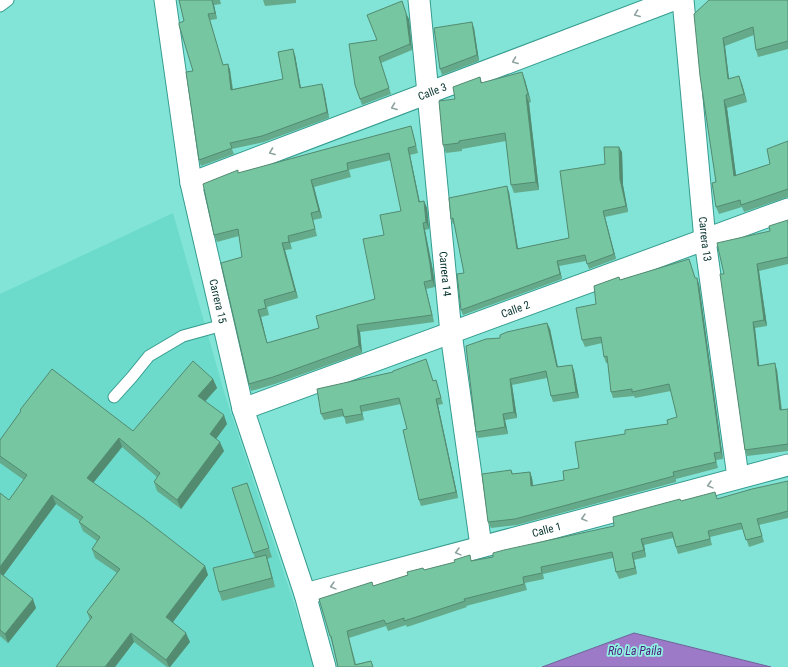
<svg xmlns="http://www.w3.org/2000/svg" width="788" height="667" font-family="'Roboto Condensed',sans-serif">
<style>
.built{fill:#6cdbcb}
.water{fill:#9c7ac7;stroke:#6e6499}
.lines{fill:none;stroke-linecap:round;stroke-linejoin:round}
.lane-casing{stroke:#349c8f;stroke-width:13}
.street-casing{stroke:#349c8f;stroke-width:23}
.lane{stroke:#fff;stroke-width:11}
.street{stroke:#fff;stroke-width:21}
.wall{fill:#65aa8b;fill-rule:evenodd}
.shaded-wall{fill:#538b71}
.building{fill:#76c6a2;stroke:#538b71;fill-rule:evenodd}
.oneway{stroke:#8ea3a0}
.labels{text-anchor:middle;stroke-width:3.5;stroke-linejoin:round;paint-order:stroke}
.street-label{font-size:11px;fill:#04322d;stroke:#90f2e3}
.water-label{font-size:12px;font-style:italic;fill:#4f1f7b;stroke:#90f2e3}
</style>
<rect width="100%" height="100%" fill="#82e4d6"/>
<polygon class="built" points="173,213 225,395 315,667 0,667 0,294"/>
<polygon class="water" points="634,633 771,667 542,667"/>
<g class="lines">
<defs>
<g id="lane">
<polyline points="0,6 8,0"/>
<polyline points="114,397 132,377 149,356 183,336 223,325"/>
</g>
<g id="street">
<path id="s1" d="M165 0 191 183 243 409 305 594 325 667"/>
<path id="s2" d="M419 0 451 333 481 546"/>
<path id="s3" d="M683 0 705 240 738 477"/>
<path id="s4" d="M191 183 673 0"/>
<path id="s5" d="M243 409 788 209"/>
<path id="s6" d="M305 594 788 465"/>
</g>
</defs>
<use href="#lane" class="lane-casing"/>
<use href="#street" class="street-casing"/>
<use href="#lane" class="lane"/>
<use href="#street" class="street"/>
</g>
<g class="wall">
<polygon points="179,0 220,0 221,4 214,5 217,19 210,20 223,65 228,64 230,70 233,89 283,79 295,55 301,88 324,90 329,118 264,142 232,149 234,154 201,166 199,160 193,71 184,21"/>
<polygon points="263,0 296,0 296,3 265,6"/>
<polygon points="788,0 788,49 758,57 756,50 754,35 725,46 729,79 742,84 747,102 727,108 736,175 770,164 788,141 788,197 744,212 742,207 719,214 716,207 716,182 694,14"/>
<polygon points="409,19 412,50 381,63 391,94 362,105 355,85"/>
<polygon points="474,28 479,61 442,75 440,69"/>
<polygon points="480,77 482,83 525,80 531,102 529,103 539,190 514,193 511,185 506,141 462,149 462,151 446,153 443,145 455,99"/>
<path d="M411 126 413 133 418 153 410 155 420 202 424 201 427 208 429 229 425 230 433 271 435 287 426 289 434 322 360 332 362 353 275 384 251 391 249 384 242 257 239 236 217 242 214 235 239 173ZM391 160 401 211 384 235 375 299 319 328 267 343 261 317 269 315 267 307 298 298 285 250 292 249 290 243 317 236 313 220 322 218 314 187 351 177 349 170Z"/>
<polygon points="622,152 623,185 628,212 605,217 616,259 589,269 586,261 559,266 562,279 463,315 461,310 464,273 454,224 453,224 451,219 509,192 518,249 569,238 605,164"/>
<polygon points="788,220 788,264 759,271 767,326 755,328 759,365 777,370 782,410 788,409 788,451 747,456 745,450 724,274 770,231"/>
<polygon points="689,259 695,278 699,284 723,459 716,460 718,468 676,479 676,482 517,525 491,528 488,522 511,470 513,474 530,472 532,478 533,486 564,480 579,468 625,434 668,424 677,417 671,391 635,398 634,396 613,398 611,392 608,363 606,363 604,357 602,343 585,347 582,340 596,304 620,280"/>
<polygon points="547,323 550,329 558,367 572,365 574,371 579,398 553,402 551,396 547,378 512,385 517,418 505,420 508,434 478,438 476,432 500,338"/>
<polygon points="213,379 217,388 205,401 227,424 216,439 224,451 181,509 157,491 154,482 157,477 122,447 93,483 205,566 208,575 173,622 190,642 170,667 167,667 134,642 115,667 56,667 90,620 87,612 117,573 95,558 92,549 97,541 83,531 79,522 80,521 56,504 3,576 36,608 8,643 0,636 0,493 9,500 24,480 0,463 0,440 21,411 20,410 133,431"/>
<polygon points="436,380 443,404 438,405 458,498 421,506 419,500 407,429 401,404 362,412 364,420 346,424 344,416 324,420 321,414"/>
<polygon points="788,481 788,518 759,525 764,542 749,547 743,529 710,537 712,545 678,554 673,538 644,545 646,557 634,560 637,574 619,579 616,572 613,558 543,574 544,579 525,583 527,590 466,606 467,607 407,627 406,625 388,631 386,626 349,638 356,664 371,661 373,667 338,667 332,643 330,636 373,586 424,570 493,557 614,526 681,501 718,499"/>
<polygon points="232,488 250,492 272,557 267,559 275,587 222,601 219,592 255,558"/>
</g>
<g class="shaded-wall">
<polygon points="212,0 214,5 217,19 215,13"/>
<polygon points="406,13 409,19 412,50 410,44"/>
<polygon points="472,22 474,28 479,61 477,55"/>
<polygon points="723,38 725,46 730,87 728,79"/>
<polygon points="293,49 295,55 302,94 300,88"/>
<polygon points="228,64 230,70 233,96 231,90"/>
<polygon points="522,72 525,80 531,102 528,94"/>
<polygon points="739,76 742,84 747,102 744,94"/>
<polygon points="322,84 324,90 329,118 327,112"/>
<polygon points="526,95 529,103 539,190 536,182"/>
<polygon points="724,100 727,108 737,183 734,176"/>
<polygon points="619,147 622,152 623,185 628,212 626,206 620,179"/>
<polygon points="408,148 410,155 421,209 419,202"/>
<polygon points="311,180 314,187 322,218 319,211"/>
<polygon points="507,186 509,192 519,255 517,249"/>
<polygon points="424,201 427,208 429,229 426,222"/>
<polygon points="603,211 605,217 616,259 614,254"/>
<polygon points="423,223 425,230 433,271 435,287 432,280"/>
<polygon points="288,236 290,243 292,249 289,242"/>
<polygon points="282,243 285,250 298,298 295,291"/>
<polygon points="557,261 559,266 562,279 560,274"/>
<polygon points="757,264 759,271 767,326 764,320"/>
<polygon points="697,278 699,284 723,459 721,452"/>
<polygon points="424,282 426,289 434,322 432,315"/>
<polygon points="258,310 261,317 269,350 267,343"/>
<polygon points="753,322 755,328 760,372 758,366"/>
<polygon points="547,323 550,329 559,373 557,367"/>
<polygon points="357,325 360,332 362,353 359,346"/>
<polygon points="775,363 777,370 782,417 780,410"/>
<polygon points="572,365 574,371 579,398 576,392"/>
<polygon points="213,379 217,388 202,405 198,396"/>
<polygon points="510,379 512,385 517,418 514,412"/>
<polygon points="436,399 438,405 458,498 456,492"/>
<polygon points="360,406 362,412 364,420 362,414"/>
<polygon points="503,414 505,420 508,434 505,427"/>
<polygon points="224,415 227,424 213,443 210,434"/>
<polygon points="119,438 122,447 90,487 87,478"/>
<polygon points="220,442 224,451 181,509 177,500"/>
<polygon points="530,472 532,478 534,492 531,486"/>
<polygon points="52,495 56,504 0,580 0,567"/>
<polygon points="641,539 644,545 646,557 644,550"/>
<polygon points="632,553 634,560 637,574 635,568"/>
<polygon points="266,555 269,564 275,587 272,578"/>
<polygon points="205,566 208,575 170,626 166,617"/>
<polygon points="33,599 36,608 8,643 5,634"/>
<polygon points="131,633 134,642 115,667 105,667"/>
<polygon points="186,633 190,642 170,667 169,667 166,660"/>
</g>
<g class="building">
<polygon points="179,0 212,0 215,13 208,14 223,65 228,64 231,90 283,79 278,52 293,49 300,88 322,84 327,112 262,136 230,143 232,148 199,160 186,72 193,71 179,25 179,23 184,21"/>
<polygon points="709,0 788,0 788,41 756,50 753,27 723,38 728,79 739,76 744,94 724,100 734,176 770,164 767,149 788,141 788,189 741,205 740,200 716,207 712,183 716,182 700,76 694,14"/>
<polygon points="402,1 406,13 410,44 379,57 389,88 360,99 355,85 349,44 377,40 367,15"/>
<polygon points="472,22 477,55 440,69 434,28"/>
<polygon points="522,72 528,94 526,95 536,182 511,185 505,133 459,141 459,143 443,145 439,101 455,99 453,87 480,77 481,83"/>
<path d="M411 126 416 146 408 148 419 202 424 201 426 222 423 223 430 264 432 280 424 282 432 315 357 325 359 346 273 377 249 384 221 263 242 257 238 229 214 235 203 184 238 170V173ZM389 153 401 211 380 215 384 235 363 239 375 299 316 316 319 328 267 343 258 310 266 308 264 300 295 291 282 243 289 242 288 236 315 229 311 213 319 211 311 180 348 170 347 163Z"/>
<polygon points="604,147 619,147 620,179 626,206 603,211 614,254 587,264 585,255 557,261 560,274 461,310 457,274 464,273 453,218 451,219 449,198 507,186 517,249 569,238 560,171 605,164"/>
<polygon points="788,220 788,257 757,264 764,320 753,322 758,366 775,363 780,410 788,409 788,444 745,450 720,274 724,274 717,243 770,231 769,226"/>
<polygon points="689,259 695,278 697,278 721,452 714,453 716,462 673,472 674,476 515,519 488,522 482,474 511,470 512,474 530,472 531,486 564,480 563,471 579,468 575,442 625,434 625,430 668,424 667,420 677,417 669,384 632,392 632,389 611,392 607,356 604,357 601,337 582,340 576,308 596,304 594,286 619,277 620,280"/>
<polygon points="547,323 557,367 572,365 576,392 551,396 546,371 510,379 514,412 503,414 505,427 476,432 466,346 486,339 500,338 500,335 507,332"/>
<polygon points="426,359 433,381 436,380 441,398 436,399 456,492 419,500 403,430 407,429 399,398 360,406 362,414 344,417 342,409 321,414 317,389 393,372 393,371"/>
<polygon points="193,361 213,379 198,396 224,415 210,434 220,442 177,500 154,482 160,473 119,438 87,478 143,518 205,566 166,617 186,633 166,660 131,633 105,667 56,667 92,617 87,612 120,569 92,549 100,537 79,522 83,517 52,495 0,567 0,493 9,500 27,475 0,456 0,440 21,411 20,410 52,369 133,431"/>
<polygon points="788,481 788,511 757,519 762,536 746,540 741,523 708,531 710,539 676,547 672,532 641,539 644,550 632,553 635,568 616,572 612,552 541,567 542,573 523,577 524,584 464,599 465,601 404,621 404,618 386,624 384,620 347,631 355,665 371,661 373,667 338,667 331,636 330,636 319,599 372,582 373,586 392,580 408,575 407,572 423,568 424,570 455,562 454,560 470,555 471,561 493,557 493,553 504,550 614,526 613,517 680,499 681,501 715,492 717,499 752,489"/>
<polygon points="247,483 269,548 253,553 232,488"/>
<polygon points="266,555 272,578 219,592 213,568"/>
<polygon points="0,573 33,599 5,634 0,630"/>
</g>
<defs><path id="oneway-chevron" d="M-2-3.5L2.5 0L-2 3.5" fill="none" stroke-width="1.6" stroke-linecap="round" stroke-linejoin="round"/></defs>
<g class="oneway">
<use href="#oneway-chevron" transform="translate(637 14) rotate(159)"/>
<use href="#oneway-chevron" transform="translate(515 61) rotate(159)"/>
<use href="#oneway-chevron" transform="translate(394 107) rotate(159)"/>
<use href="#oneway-chevron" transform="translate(272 152) rotate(159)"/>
<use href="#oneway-chevron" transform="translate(710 485) rotate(165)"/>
<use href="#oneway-chevron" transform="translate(584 518) rotate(165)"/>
<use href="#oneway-chevron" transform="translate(458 552) rotate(165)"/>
<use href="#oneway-chevron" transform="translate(333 586) rotate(165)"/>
</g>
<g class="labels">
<g class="street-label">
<text dy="4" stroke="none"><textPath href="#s4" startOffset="258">Calle 3</textPath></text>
<text dy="4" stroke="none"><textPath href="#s3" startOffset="240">Carrera 13</textPath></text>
<text dy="4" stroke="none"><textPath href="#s2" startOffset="275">Carrera 14</textPath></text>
<text dy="4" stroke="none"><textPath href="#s1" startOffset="306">Carrera 15</textPath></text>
<text dy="4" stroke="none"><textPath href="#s5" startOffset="290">Calle 2</textPath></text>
<text dy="4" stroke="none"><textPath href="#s6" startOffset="250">Calle 1</textPath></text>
</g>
<g class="water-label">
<text x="635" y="655">Río La Paila</text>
</g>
</g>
</svg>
